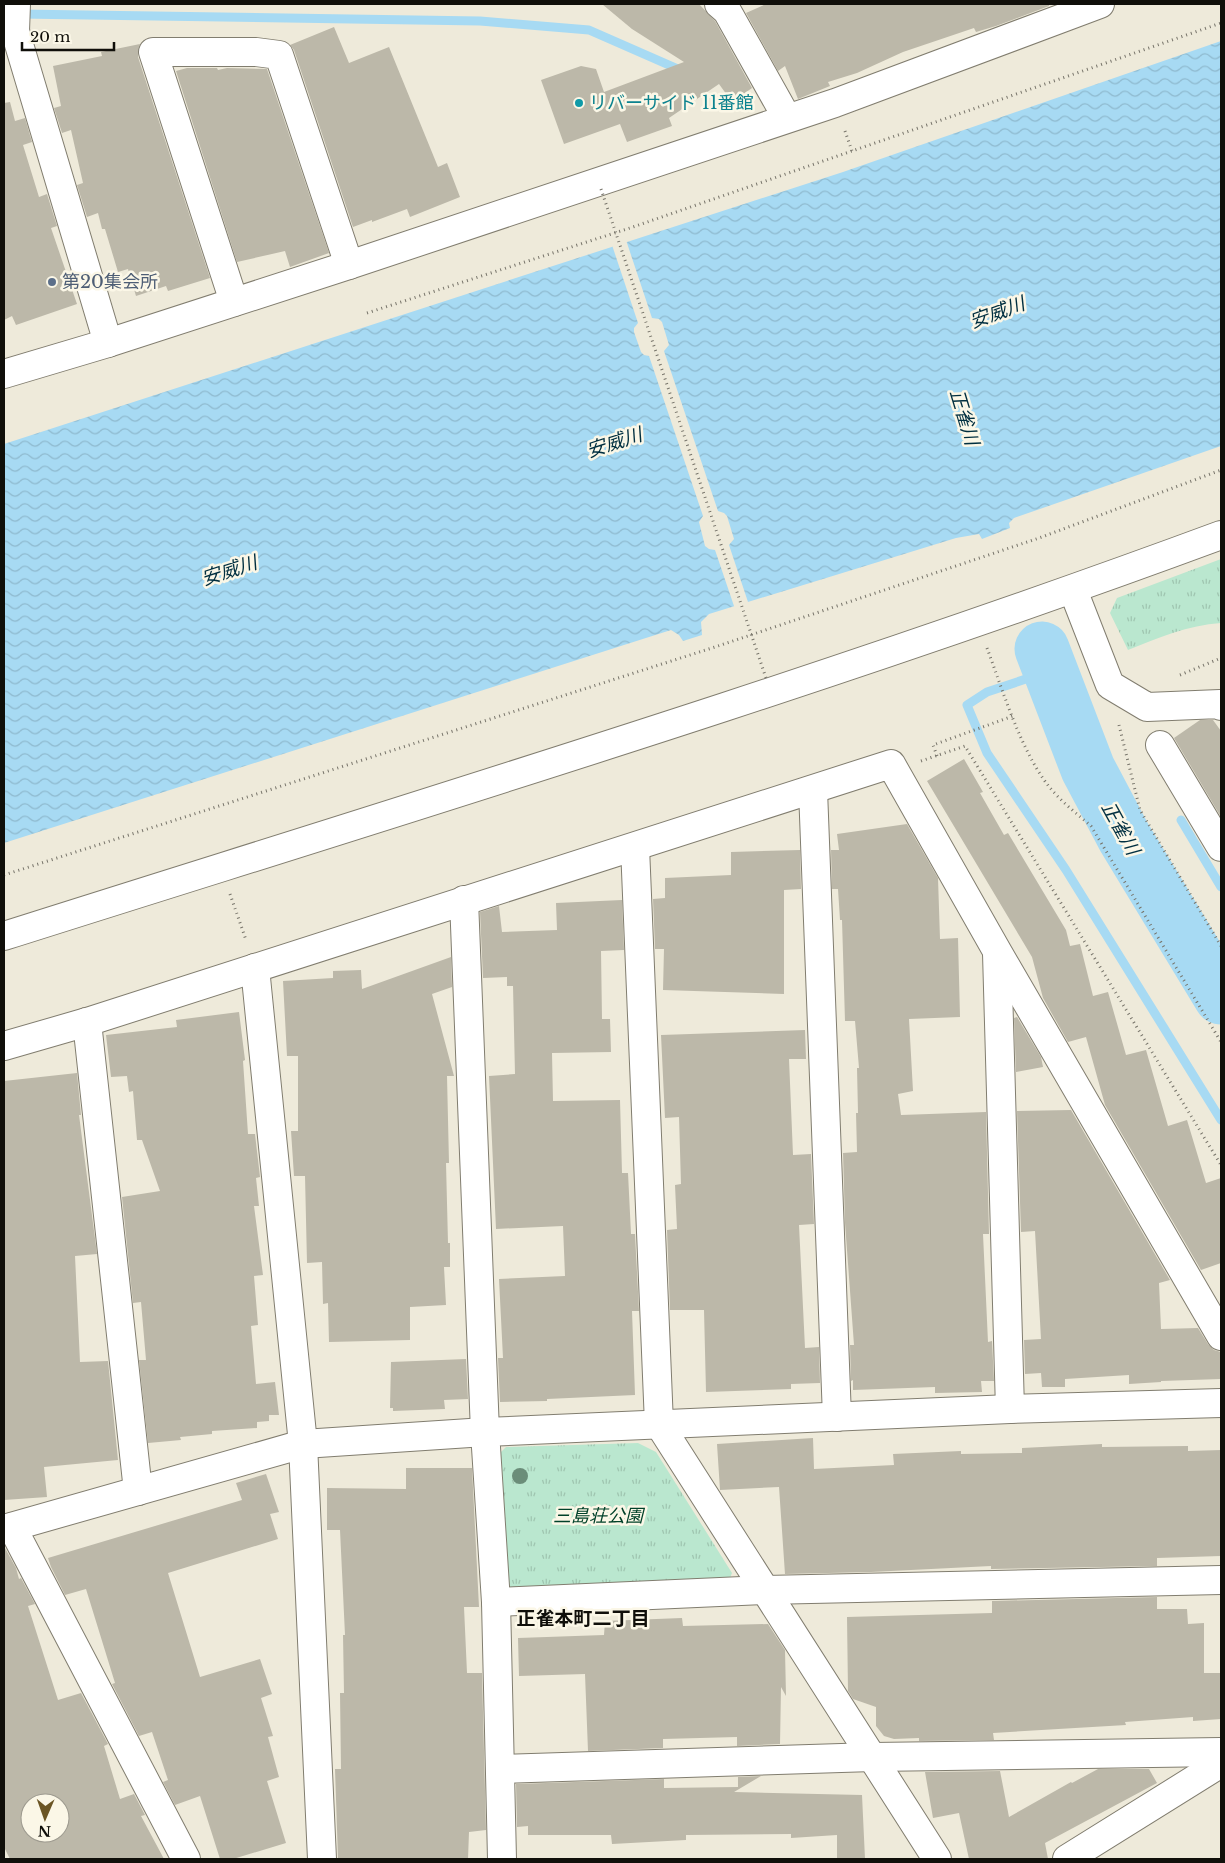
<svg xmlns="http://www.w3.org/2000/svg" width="1225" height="1863" font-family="'Libre Baskerville','Noto Sans JP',serif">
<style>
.grass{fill:url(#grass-tufts)}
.water{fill:url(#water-waves)}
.pier{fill:#eeeada}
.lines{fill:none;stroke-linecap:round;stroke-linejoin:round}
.stream{stroke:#a7daf3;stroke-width:9}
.river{stroke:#a7daf3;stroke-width:55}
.building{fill:#bcb8a9;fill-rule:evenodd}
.minor-casing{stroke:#817d6f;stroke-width:30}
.path{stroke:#77746a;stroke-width:3;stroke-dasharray:1 4;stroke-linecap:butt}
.minor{stroke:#fff;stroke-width:28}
.path-bridge{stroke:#77746a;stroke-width:3;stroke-dasharray:1 4;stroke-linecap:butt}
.tree{fill:#6b8d79}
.culture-dot{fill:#0f9aa8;stroke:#fbf7e7;stroke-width:2}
.service-dot{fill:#5c6f8a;stroke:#fbf7e7;stroke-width:2}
.labels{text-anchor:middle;stroke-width:5;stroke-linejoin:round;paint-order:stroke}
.culture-label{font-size:18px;fill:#0d838f;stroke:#fbf7e7;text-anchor:start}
.service-label{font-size:18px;fill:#4e5e75;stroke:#fbf7e7;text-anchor:start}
.park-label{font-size:18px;font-style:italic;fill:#004129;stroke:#fbf7e7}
.water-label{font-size:19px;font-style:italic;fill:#002f40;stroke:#fbf7e7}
.neighbourhood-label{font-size:19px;font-weight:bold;fill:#100f0a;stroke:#fbf7e7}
</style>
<defs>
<pattern id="grass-tufts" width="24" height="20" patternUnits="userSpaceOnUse" patternTransform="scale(1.25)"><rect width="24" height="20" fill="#bae7cf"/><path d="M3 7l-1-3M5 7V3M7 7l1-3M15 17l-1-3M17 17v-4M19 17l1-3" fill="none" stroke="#9fc5b0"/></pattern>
<pattern id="water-waves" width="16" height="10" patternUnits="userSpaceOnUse" patternTransform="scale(1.25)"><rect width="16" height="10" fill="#a7daf3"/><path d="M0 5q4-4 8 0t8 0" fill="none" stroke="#8fbacf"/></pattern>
</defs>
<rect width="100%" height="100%" fill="#eeeada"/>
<g class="grass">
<path d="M1221 559V623C1188 625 1158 638 1128 650L1110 613 1117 598Z"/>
<polygon points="638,1443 656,1452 732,1573 728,1583 507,1591 496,1457 506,1447"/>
</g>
<polygon class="water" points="1221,41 1221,446 1014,518 1009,523 1010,528 982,539 979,534 956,538 709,614 701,622 702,635 683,641 679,635 671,630 4,843 4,444 843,172"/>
<polygon class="pier" points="626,240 652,318 659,319 662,322 669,345 664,351 718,511 724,513 727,516 734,539 729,545 749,605 735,609 715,550 709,549 705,546 699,522 703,516 649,356 644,355 641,352 634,332 634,328 638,323 612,245"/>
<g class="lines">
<g class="stream">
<polyline points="19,14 480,21 589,30 678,69"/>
<polyline points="1050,671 987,692 967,705 987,753 1066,870 1221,1120"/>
<polyline points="1181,820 1221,887"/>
</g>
<polyline class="river" points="1042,649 1088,769 1124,837 1221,997"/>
</g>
<g class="building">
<polygon points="602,4 699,4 715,21 752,88 732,102 719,84 669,118 672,126 627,142 620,124 564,144 541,80 581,66 596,69 604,92 684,62 632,29"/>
<polygon points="766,4 1049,4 1049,6 996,26 976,32 974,28 903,52 857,73 828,82 830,86 798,99 785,66 778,71 746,13"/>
<polygon points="334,27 349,63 389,47 438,167 447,163 460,197 410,217 407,209 372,222 372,220 353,227 294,50 290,45"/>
<polygon points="140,44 138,50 138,57 210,278 168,291 166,286 136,296 128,269 118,272 105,229 102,229 98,213 87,217 77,185 83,183 71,130 62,133 54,108 61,106 53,66 102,56 101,52"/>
<polygon points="187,68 217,68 218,70 227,68 267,69 329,253 290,267 285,251 237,262 176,71"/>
<polygon points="10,102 15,121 25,118 32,142 23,145 39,197 47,194 57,226 51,228 77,304 16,325 12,316 4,320 4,103"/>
<polygon points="1200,720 1213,720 1221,731 1221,817 1174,738"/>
<polygon points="964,759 983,792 980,793 1004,835 1008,833 1066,930 1070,946 1080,944 1093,996 1108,992 1126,1055 1146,1050 1168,1126 1187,1120 1206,1183 1221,1178 1221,1263 1201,1270 1105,1105 1086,1037 1068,1042 1043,998 1032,957 927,781"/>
<polygon points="907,824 938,878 940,939 958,938 960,1017 909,1019 913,1091 898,1094 901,1115 986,1112 989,1234 983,1234 988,1342 992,1341 994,1381 981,1381 982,1392 935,1393 935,1387 853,1390 853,1380 851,1381 850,1345 854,1345 845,1223 843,1153 857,1152 856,1113 858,1113 857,1068 859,1068 855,1021 845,1021 842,920 840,920 838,889 832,889 831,850 839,850 837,834"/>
<polygon points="800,850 801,889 784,890 784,994 663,990 664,949 655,949 653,899 665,898 665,878 731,875 731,852"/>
<polygon points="622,900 624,950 601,951 602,1019 610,1019 611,1052 552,1053 553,1101 620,1100 622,1173 628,1173 631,1234 635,1234 639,1311 632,1311 635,1395 547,1399 547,1401 500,1402 498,1358 503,1358 499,1279 565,1276 563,1226 496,1229 489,1076 515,1074 513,986 507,986 507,977 483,978 480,912 499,906 502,932 557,930 556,903"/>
<polygon points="451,957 452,987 432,994 454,1076 447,1076 449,1163 446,1163 448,1243 450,1243 450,1267 444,1267 446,1305 410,1307 410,1340 329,1342 328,1303 323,1304 322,1262 307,1263 305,1176 294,1176 291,1131 298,1131 298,1056 287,1056 283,981 333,978 333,971 361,970 362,989"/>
<polygon points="239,1012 245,1060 243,1061 248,1134 255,1134 260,1177 256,1178 259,1206 254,1206 263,1275 254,1276 258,1325 251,1326 256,1384 275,1382 279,1415 269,1415 269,1421 257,1422 257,1428 212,1431 212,1434 180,1437 181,1440 148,1443 139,1360 146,1360 141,1302 133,1303 122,1197 160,1191 142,1140 137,1140 133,1091 129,1092 127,1076 111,1077 106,1035 177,1027 176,1020"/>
<polygon points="1017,1017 1041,1057 1043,1067 1016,1072 1014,1018"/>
<polygon points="805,1030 806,1059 789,1059 793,1155 811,1154 814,1224 799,1225 805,1348 819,1347 820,1383 791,1384 791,1389 706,1392 704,1310 670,1310 667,1230 677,1229 675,1185 681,1184 679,1117 665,1118 661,1035"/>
<polygon points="77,1073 81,1115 79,1115 97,1254 75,1256 80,1362 108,1361 118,1460 44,1467 47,1497 4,1500 4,1081"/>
<polygon points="1071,1110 1170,1280 1159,1283 1161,1329 1198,1328 1208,1344 1214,1350 1221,1352 1221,1379 1161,1381 1161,1382 1129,1384 1129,1375 1065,1379 1065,1387 1042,1387 1041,1373 1025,1374 1024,1340 1041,1339 1035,1231 1021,1232 1017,1111"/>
<polygon points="466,1359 468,1399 444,1400 445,1409 393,1411 393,1408 390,1408 391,1362"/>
<polygon points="813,1438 814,1469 894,1465 893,1454 961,1451 961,1454 1022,1453 1022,1448 1102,1444 1102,1447 1188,1446 1188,1451 1221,1450 1221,1556 1157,1558 1157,1566 991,1569 991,1566 871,1572 785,1574 779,1487 720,1490 717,1444"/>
<polygon points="406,1468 472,1468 479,1607 464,1607 467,1673 482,1673 486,1830 469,1832 468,1859 338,1859 335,1769 341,1769 340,1693 344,1693 343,1635 345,1635 340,1530 327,1530 327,1488 406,1489"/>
<polygon points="266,1474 279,1512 270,1514 278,1539 168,1573 200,1677 260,1659 272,1694 261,1698 273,1736 268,1737 279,1777 267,1781 286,1843 233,1859 220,1859 200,1796 175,1805 163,1782 168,1780 152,1732 139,1736 112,1684 115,1683 86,1589 65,1595 51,1567 48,1558 242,1500 236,1483"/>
<path d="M4 1548H5L16 1568 19 1579 21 1578 35 1604 28 1606 58 1700 81 1693 108 1744 104 1746 120 1799 134 1794 145 1815 141 1816 164 1859H10L4 1847ZM30 1803H60V1833H30Z"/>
<polygon points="1157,1597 1157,1609 1187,1609 1188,1624 1204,1623 1204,1673 1221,1673 1221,1719 1193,1721 1193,1717 1125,1722 1126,1725 993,1733 994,1740 919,1741 919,1738 894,1739 884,1736 876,1726 876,1707 853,1699 848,1691 847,1617 992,1613 992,1601"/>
<polygon points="682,1618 683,1626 768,1624 785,1650 786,1696 781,1687 780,1744 737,1746 737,1737 663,1739 663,1748 588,1751 585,1674 519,1676 518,1638 604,1635 605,1621"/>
<polygon points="1098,1769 1149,1769 1157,1783 1045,1843 1048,1859 969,1859 959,1813 933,1818 925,1772 1000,1771 1009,1817 1071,1782 1072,1783"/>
<polygon points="761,1776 734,1792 862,1795 865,1859 837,1859 837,1835 791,1838 791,1834 686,1835 686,1840 612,1844 611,1835 528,1835 528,1826 517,1827 516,1784 664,1779 664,1788 738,1787 738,1777"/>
</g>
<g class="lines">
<defs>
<g id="minor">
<polyline points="16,4 15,31 108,343"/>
<polyline points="719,4 727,11 787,118"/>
<polyline points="234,302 153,52 256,52 279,55 349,265"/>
<polyline points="4,374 108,343 349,265 835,103 1100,4"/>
<polyline points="1073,590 1110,685 1147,707 1220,704 1221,706"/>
<polyline points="1160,745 1221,847"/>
<polyline points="813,790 837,1417"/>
<polyline points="635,847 659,1424 937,1859"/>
<polyline points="464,900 485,1432 496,1602 502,1859"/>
<path d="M4 936C411 807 821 683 1221 535"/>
<polyline points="997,953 1010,1409"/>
<polyline points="255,968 303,1444 322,1859"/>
<polyline points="87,1022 138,1491"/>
<polyline points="4,1046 87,1022 891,764 997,951 1221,1336"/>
<polyline points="12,1527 186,1859"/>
<polyline points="4,1529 303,1444 485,1432 1010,1409 1221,1403"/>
<polyline points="496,1602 765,1590 1221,1580"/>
<polyline points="500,1769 873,1757 1221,1752"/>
<polyline points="1067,1859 1221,1763"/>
</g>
</defs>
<use href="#minor" class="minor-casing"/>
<g class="path">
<polyline points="845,131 852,151"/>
<polyline points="367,313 630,228 1221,23"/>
<path d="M987 648C1003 691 1020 748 1047 784 1059 800 1076 813 1091 826L1221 1042"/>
<polyline points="1180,675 1221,658"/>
<polyline points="1119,725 1140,810 1221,946"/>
<polyline points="937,756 933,745 1013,716"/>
<polyline points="921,761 965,746 1221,1165"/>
<polyline points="4,875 715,647 1039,538 1221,470"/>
<polyline points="230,894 246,940"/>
</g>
<use href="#minor" class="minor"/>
<polyline class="path-bridge" points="601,189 767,681"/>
</g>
<circle class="tree" cx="520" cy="1476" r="8"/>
<circle class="culture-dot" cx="579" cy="103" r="5"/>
<circle class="service-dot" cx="52" cy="282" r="5"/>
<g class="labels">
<g class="culture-label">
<text x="589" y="109">リバーサイド 11番館</text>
</g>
<g class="service-label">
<text x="62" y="288">第20集会所</text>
</g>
<g class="park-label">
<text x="598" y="1522">三島荘公園</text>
</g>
<g class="water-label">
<text transform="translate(997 312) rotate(-20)" y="7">安威川</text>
<text transform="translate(965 417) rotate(73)" y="7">正雀川</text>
<text transform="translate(614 442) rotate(-18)" y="7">安威川</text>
<text transform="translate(229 570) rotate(-18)" y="7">安威川</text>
<text transform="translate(1121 828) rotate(61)" y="7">正雀川</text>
</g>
<g class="neighbourhood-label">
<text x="583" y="1625">正雀本町二丁目</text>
</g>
</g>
<rect width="1225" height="1863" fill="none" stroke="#100f0a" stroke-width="10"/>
<g transform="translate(45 1818) rotate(182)"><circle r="24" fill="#fbf7e7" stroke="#9d9a8f"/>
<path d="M0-4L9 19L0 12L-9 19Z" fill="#6b5524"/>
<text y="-8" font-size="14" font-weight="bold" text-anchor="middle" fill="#100f0a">N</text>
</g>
<path d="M22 42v8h92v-8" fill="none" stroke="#100f0a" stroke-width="2.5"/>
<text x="30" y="42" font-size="15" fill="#100f0a" stroke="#fbf7e7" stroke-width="4" paint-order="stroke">20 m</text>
</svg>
